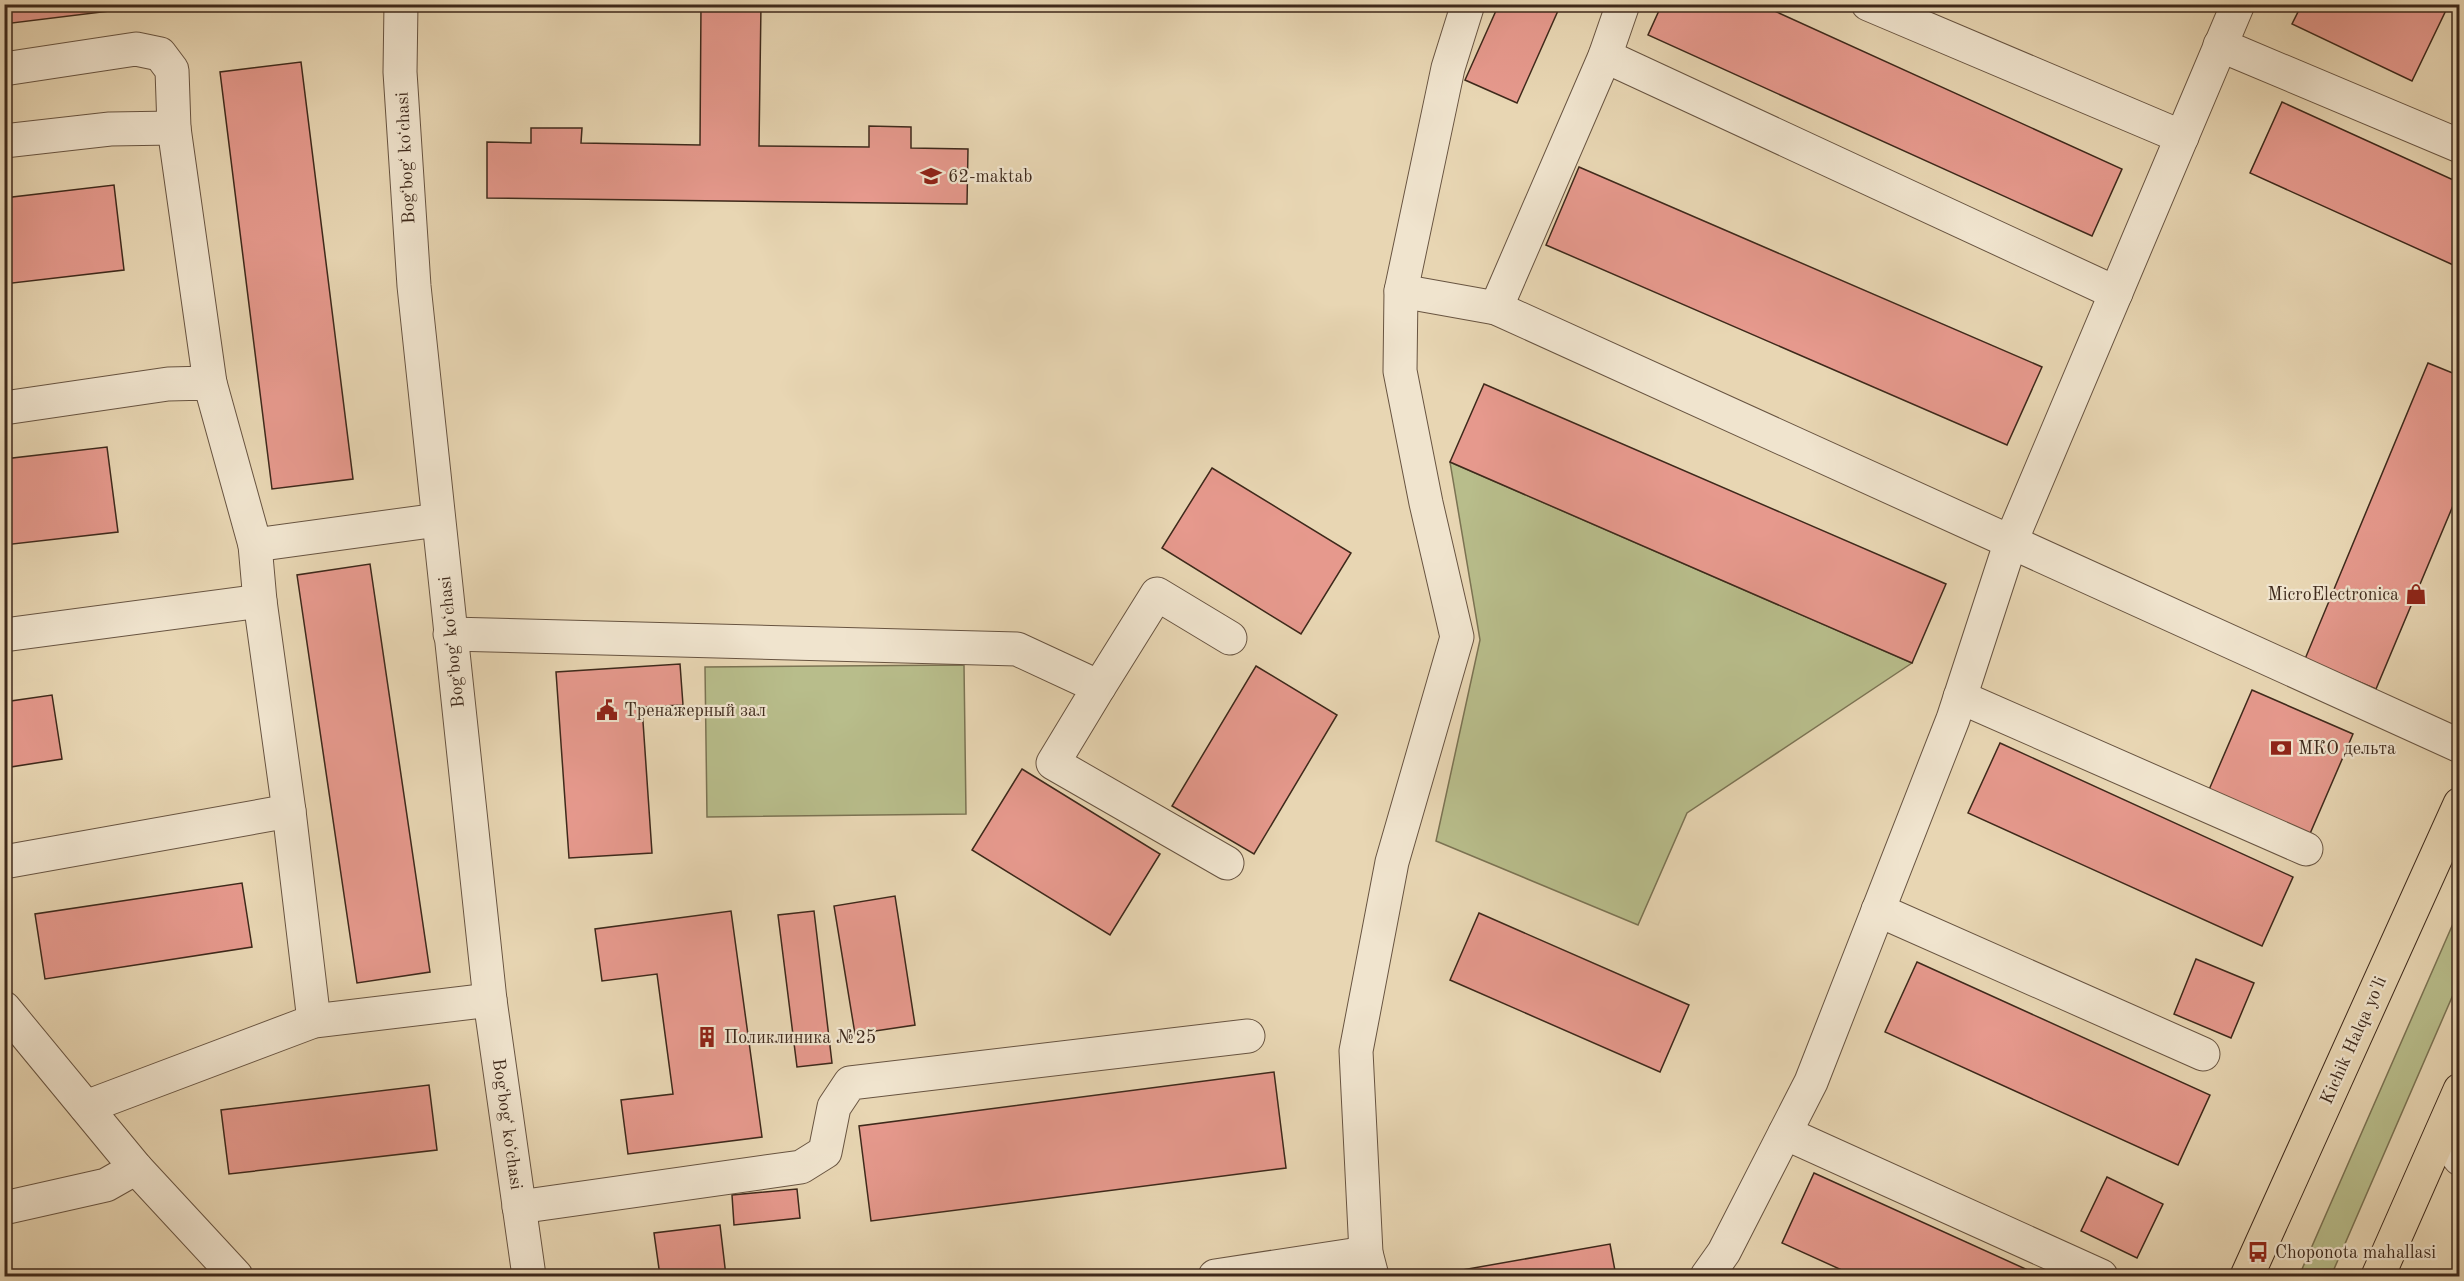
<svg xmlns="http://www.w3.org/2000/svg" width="2464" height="1281" font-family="'Old Standard TT',serif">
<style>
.green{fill:#b8bd8b;stroke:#7b7353;stroke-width:1.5}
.building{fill:#e6998d;stroke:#3e291b;stroke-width:1.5}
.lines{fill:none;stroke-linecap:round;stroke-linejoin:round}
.minor-casing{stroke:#685441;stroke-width:35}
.highway-casing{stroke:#3e291b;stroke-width:35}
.minor{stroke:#f0e4ce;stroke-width:33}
.highway{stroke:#e8d6b3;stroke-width:33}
.labels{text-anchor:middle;stroke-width:4.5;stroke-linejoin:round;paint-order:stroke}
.street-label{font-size:18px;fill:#3e291b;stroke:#f0e4ce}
.poi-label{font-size:18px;fill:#3e291b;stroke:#f0e4ce;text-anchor:start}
</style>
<rect width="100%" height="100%" fill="#e8d6b3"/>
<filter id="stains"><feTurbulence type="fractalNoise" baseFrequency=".00333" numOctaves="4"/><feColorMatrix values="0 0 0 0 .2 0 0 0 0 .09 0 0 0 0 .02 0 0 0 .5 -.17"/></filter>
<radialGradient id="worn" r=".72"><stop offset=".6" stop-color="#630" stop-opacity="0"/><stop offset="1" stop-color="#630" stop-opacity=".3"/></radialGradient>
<g class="green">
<polygon points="1450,462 1912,663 1687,813 1638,925 1436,841 1480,640"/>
<polygon points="964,665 966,814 707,817 705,667"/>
<polygon points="2459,910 2459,981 2331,1276 2299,1276"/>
</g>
<g class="building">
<polygon points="4,4 167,4 4,24"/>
<polygon points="701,4 761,4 759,146 869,147 869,126 911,127 911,148 968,149 967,204 487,198 487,142 531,143 531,128 582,128 581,143 700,145"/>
<polygon points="1499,4 1561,4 1517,103 1465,80"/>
<polygon points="1662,4 1759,4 2122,169 2092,236 1648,35"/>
<polygon points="2302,4 2449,4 2412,81 2292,24"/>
<polygon points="301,62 353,479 272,489 220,72"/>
<polygon points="2282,102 2460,183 2460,268 2250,173"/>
<polygon points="1579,167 2042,367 2007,445 1546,245"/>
<polygon points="114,185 124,270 4,284 4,198"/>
<polygon points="2428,363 2460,376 2460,489 2376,689 2305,659"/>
<polygon points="1484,384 1946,584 1912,663 1450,462"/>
<polygon points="107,447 118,532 4,545 4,459"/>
<polygon points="1212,468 1351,553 1301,634 1162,548"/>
<polygon points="370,564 430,972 357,983 297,575"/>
<polygon points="680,664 683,705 642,707 652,853 569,858 556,672"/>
<polygon points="1256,666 1337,715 1254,854 1172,806"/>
<polygon points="2252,690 2353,734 2309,836 2208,792"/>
<polygon points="52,695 62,759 4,768 4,702"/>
<polygon points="2000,743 2293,877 2262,946 1968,813"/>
<polygon points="1022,769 1160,854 1110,935 972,850"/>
<polygon points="242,883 252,947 45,979 35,914"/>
<polygon points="895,896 915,1025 855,1034 834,906"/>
<polygon points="731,911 762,1137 628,1154 621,1100 673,1094 657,974 602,981 595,929"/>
<polygon points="814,911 832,1063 797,1067 778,915"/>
<polygon points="1479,913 1689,1005 1660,1072 1450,980"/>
<polygon points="2196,959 2254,983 2231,1038 2174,1014"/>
<polygon points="1917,962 2210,1095 2178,1165 1885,1032"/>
<polygon points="1274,1072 1286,1168 871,1221 859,1126"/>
<polygon points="429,1085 437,1150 229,1174 221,1110"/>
<polygon points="1814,1173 2041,1276 1855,1276 1782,1243"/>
<polygon points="2107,1177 2163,1204 2137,1258 2081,1231"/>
<polygon points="797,1189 800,1218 734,1225 732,1195"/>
<polygon points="720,1225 726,1276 660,1276 654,1233"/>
<polygon points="1610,1244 1616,1276 1428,1276"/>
</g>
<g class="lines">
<defs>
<g id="minor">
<polyline points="401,4 400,72 414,286 490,1000 529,1276"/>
<polyline points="1623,4 1605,56 1496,308 2460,746"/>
<polyline points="1868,4 2182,137"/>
<polyline points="2220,45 2460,146"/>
<polyline points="1605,56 2116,293"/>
<polyline points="4,69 136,49 160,54 172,70 174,128"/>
<polyline points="4,141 110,129 174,128 210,383"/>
<polyline points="1401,291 1496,308"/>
<polyline points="4,408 168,384 210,383 255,545 438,520"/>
<polyline points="255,545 260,601 289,811 314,1021"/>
<polyline points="450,634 1017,649 1099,687 1053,763 1227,863"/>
<polyline points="4,635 260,601"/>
<polyline points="1099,687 1157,594 1230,638"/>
<polyline points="1960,697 2306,849"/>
<polyline points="4,862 289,811"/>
<polyline points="1878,910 2203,1054"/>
<polyline points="4,1008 136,1168 236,1276"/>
<polyline points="86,1107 314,1021 490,1000"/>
<polyline points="1785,1133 2101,1276"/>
<polyline points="2441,1134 2460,1159"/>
<polyline points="519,1207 801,1167 825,1152 834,1107 850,1083 1248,1036"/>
<polyline points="4,1208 106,1185 136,1168"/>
<polyline points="1215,1276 1366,1253"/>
<polyline points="1372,1276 1366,1253 1356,1051 1392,862 1457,637 1426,503 1400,371 1401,291 1448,68 1468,4"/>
<polyline points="1707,1276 1724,1252 1811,1082 1953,719 2011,541 2238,4"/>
</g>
<g id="highway">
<polyline points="2247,1276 2460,804"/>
<polyline points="2378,1276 2460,1090"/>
</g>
</defs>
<use href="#minor" class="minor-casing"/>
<use href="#highway" class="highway-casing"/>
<use href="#minor" class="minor"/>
<use href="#highway" class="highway"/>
</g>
<defs>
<symbol id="school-bare" viewBox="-9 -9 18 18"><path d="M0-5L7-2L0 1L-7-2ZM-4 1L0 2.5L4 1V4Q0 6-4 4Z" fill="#8f2418" stroke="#f0e4ce" stroke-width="2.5" paint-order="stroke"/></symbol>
<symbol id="shop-bare" viewBox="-9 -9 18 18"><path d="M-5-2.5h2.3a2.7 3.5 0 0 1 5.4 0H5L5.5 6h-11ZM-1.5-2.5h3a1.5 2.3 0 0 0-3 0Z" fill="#8f2418" stroke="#f0e4ce" stroke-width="2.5" paint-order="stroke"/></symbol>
<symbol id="civic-bare" viewBox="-9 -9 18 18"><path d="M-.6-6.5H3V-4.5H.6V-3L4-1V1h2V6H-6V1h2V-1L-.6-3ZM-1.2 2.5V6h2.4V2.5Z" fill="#8f2418" stroke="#f0e4ce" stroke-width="2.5" paint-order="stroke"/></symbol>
<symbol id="bank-bare" viewBox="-9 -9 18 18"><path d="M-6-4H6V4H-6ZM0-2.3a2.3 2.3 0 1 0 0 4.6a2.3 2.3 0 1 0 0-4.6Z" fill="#8f2418" stroke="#f0e4ce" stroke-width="2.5" paint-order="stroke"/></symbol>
<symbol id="building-bare" viewBox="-9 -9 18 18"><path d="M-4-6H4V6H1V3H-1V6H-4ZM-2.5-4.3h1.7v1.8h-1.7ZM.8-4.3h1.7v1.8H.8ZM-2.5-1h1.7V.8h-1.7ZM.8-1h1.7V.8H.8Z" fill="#8f2418" stroke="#f0e4ce" stroke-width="2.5" paint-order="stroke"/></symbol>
<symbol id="bus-bare" viewBox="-9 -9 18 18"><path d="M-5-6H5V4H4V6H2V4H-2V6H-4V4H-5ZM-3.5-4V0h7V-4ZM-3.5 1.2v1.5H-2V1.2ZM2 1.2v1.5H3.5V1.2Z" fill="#8f2418" stroke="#f0e4ce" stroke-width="2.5" paint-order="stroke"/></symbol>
</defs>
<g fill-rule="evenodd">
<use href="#school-bare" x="916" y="161" width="30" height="30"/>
<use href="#shop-bare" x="2401" y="579" width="30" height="30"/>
<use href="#civic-bare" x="592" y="695" width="30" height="30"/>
<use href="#bank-bare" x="2266" y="733" width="30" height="30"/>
<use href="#building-bare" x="692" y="1022" width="30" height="30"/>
<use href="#bus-bare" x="2243" y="1237" width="30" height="30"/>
</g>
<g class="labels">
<g class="street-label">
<text transform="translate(405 158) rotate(-93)" y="6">Bogʻbogʻ koʻchasi</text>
<text transform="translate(451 642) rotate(-96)" y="6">Bogʻbogʻ koʻchasi</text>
<text transform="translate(2353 1040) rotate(-66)" y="6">Kichik Halqa yo'li</text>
<text transform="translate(508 1124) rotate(82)" y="6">Bogʻbogʻ koʻchasi</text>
</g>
<g class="poi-label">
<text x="948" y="182">62-maktab</text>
<text x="2399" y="600" text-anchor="end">MicroElectronica</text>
<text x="624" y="716">Тренажерный зал</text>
<text x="2298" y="754">МКО дельта</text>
<text x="724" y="1043">Поликлиника №25</text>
<text x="2275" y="1258">Choponota mahallasi</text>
</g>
</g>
<rect width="2464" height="1281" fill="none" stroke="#e8d6b3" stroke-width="24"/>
<rect x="6" y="6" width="2452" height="1269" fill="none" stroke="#3e291b" stroke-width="3"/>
<rect x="12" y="12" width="2440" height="1257" fill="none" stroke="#3e291b" stroke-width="1.5"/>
<rect width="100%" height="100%" filter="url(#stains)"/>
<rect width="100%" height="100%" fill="url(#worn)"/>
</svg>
